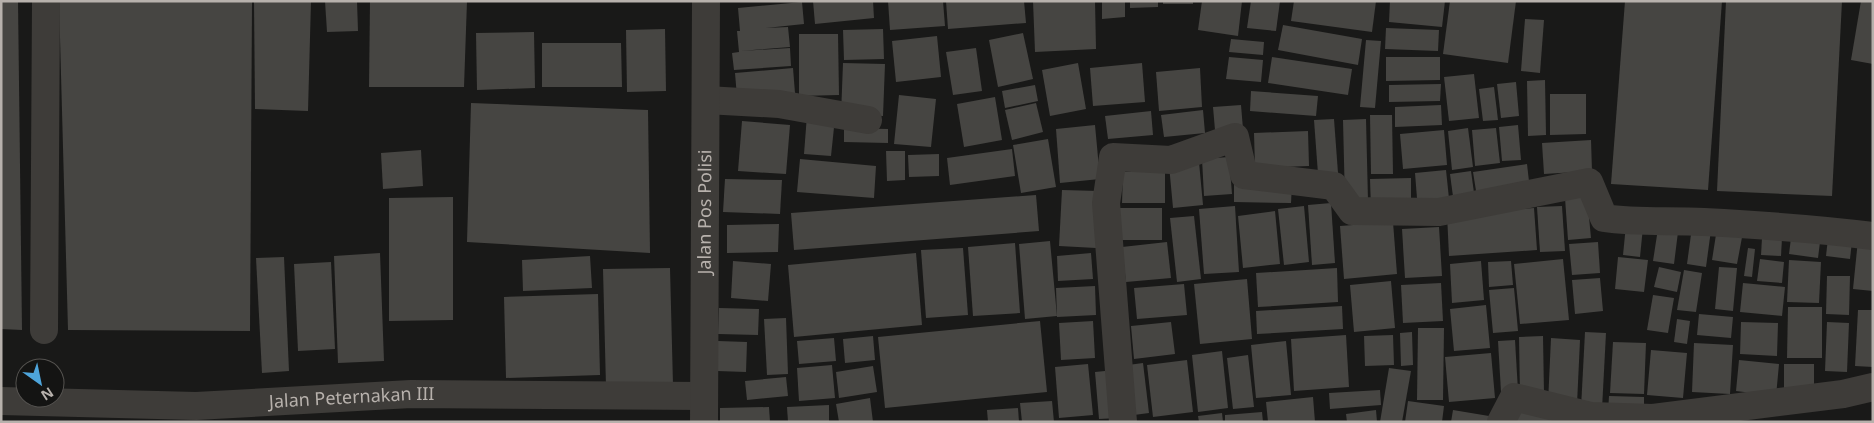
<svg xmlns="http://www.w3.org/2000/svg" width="1874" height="423" font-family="'Noto Sans',sans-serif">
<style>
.building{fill:#464542}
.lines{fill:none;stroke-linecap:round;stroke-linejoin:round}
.minor{stroke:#3e3c39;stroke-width:28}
.labels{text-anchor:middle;stroke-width:5;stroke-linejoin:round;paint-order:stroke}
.street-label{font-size:18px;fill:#b7b1ac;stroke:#141413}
</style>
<rect width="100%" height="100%" fill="#191918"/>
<g class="building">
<polygon points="1,1 18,1 22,330 1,329"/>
<polygon points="59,1 252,1 250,331 68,330"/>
<polygon points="254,1 311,1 308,111 255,109"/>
<polygon points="325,1 357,1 358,31 327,32"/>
<polygon points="370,1 467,1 464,87 369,87"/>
<polygon points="813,1 873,1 874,18 815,24"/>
<polygon points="888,1 943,1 945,26 890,30"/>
<polygon points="946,1 1024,1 1026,23 948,29"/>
<polygon points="1033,1 1095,1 1096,49 1035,52"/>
<polygon points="1102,1 1125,1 1125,17 1102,19"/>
<polygon points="1130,1 1158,1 1158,7 1130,8"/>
<rect x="1163" y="1" width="30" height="3"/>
<polygon points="1202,1 1242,1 1238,36 1198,30"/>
<polygon points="1251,1 1280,1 1276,31 1247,28"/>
<polygon points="1294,1 1376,1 1372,32 1291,21"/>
<polygon points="1390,1 1445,1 1442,27 1389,22"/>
<polygon points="1450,1 1516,1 1508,63 1443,54"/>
<polygon points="1625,1 1722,1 1708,190 1611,184"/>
<polygon points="1726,1 1842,1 1832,196 1717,191"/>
<polygon points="1861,1 1873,1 1873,64 1851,60"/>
<polygon points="802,2 804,24 766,28 788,27 790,47 741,51 790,48 791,66 734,70 732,53 739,52 737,31 740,31 738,8"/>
<polygon points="1525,19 1544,20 1540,73 1521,71"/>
<polygon points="1283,25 1362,39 1358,65 1278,50"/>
<polygon points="1386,28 1439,30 1438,51 1385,49"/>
<polygon points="665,29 666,91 627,92 626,30"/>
<polygon points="883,29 884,59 844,60 843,30"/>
<polygon points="534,32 535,88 477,90 476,33"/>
<polygon points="1023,33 1033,79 998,87 989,40"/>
<polygon points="799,34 838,34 839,95 799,96"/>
<polygon points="937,36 941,77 896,82 892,41"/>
<polygon points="1231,39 1264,42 1263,55 1229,52"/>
<polygon points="1366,40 1381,41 1375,108 1360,107"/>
<polygon points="542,43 621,43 622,87 542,87"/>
<polygon points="976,48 982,91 953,95 946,52"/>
<polygon points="1229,57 1263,60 1261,82 1226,79"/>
<polygon points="1272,57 1352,69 1348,95 1268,83"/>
<polygon points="1386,57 1440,57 1440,80 1386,81"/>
<polygon points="843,63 885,64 883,116 841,115"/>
<polygon points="1078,63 1086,109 1050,116 1042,70"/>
<polygon points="1142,63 1145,102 1093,106 1090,68"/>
<polygon points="793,68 795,93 737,97 735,73"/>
<polygon points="1200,68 1202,107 1159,111 1156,72"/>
<polygon points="1474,74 1479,118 1449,121 1444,77"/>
<polygon points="1545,80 1546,135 1528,136 1527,81"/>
<polygon points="1516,82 1519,116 1501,118 1497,84"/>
<polygon points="1441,84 1440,101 1389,102 1389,85"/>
<polygon points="1035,85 1038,101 1005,108 1002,91"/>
<polygon points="1494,87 1498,120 1483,121 1479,89"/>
<polygon points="1251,91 1318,96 1316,116 1250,111"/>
<polygon points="1550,94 1586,94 1586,134 1550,135"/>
<polygon points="899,95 936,99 931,147 894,144"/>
<polygon points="995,97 1002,140 964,147 957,104"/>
<polygon points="471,103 648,110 650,253 467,242"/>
<polygon points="1036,103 1043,132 1012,140 1005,110"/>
<polygon points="1241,105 1243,129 1215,130 1213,107"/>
<polygon points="1441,105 1442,125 1395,127 1395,107"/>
<polygon points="1203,110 1205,133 1164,137 1161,115"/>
<polygon points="1151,111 1153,135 1108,139 1105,116"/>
<polygon points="807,115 835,118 831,156 804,154"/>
<polygon points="1370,115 1392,115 1393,174 1371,174"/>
<polygon points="1334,119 1338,173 1318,174 1314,120"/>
<polygon points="1366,119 1368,201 1345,202 1343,120"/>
<polygon points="742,121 790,125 786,174 738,171"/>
<polygon points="1095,125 1100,179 1060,183 1056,129"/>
<polygon points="1518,125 1521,160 1502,161 1499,127"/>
<polygon points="844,128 888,129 888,143 844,142"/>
<polygon points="1468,128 1473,167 1452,170 1448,131"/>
<polygon points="1496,128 1500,163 1475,166 1472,130"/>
<polygon points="1444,130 1447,165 1403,169 1400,134"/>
<polygon points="1308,131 1309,166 1255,168 1254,133"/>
<polygon points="1048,139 1056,187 1021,193 1013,145"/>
<polygon points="1591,140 1592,171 1544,174 1542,143"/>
<polygon points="1012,149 1015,176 950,185 947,158"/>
<polygon points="421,150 423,186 383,189 381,153"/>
<polygon points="886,151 905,151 905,180 887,181"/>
<polygon points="939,154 939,176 909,177 908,155"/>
<polygon points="1229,157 1232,194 1204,196 1202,159"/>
<polygon points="800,159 876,166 874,198 797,192"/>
<polygon points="1199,162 1203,205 1173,208 1169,165"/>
<polygon points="1527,164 1530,190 1477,197 1473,172"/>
<polygon points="1446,170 1450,208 1418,211 1415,173"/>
<polygon points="1471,171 1475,200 1454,204 1450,174"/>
<polygon points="1123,172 1165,172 1165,203 1122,203"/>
<polygon points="1411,178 1411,209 1371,209 1370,179"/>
<polygon points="725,179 782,180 780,214 723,212"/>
<polygon points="1234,184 1292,185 1291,203 1234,202"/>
<polygon points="1062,190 1099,191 1096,248 1059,246"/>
<polygon points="1036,195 1039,231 794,250 791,213"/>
<polygon points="1587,196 1591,238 1568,240 1565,198"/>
<polygon points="453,197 453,320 389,321 389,198"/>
<polygon points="1331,203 1335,263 1312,265 1308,205"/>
<polygon points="1235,206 1239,272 1204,274 1199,209"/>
<polygon points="1304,206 1309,262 1284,265 1278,209"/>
<polygon points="1562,206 1565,251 1540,252 1537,207"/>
<polygon points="1120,208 1162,208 1162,240 1119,240"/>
<polygon points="1534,208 1537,250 1449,256 1447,214"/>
<polygon points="1275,211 1280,264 1243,268 1238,216"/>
<polygon points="1194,216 1201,279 1177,282 1170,218"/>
<polygon points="1393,222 1397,274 1344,279 1340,226"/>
<polygon points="1659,222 1679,224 1674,264 1653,261"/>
<polygon points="779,224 778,252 727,253 727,225"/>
<polygon points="1626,225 1643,227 1640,257 1623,255"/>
<polygon points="1439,227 1442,276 1405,278 1402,229"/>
<polygon points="1692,227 1711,230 1706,267 1687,264"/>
<polygon points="1717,228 1743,232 1737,264 1712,260"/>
<polygon points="1792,230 1821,234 1818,258 1789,254"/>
<polygon points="1762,238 1782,238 1781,256 1761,255"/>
<polygon points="1828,238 1852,241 1850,259 1826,256"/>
<polygon points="1858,240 1873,242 1873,291 1853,289"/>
<polygon points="1050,241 1057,316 1025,319 1019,244"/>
<polygon points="1167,242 1171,278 1126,282 1122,247"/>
<polygon points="1598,242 1600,273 1572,275 1569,244"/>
<polygon points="1015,243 1020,313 973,316 968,247"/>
<polygon points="963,248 968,315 926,318 921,250"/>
<polygon points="1748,248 1755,249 1752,277 1744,276"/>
<polygon points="380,253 384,361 338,363 334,256"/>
<polygon points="916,253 922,325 794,337 788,265"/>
<polygon points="1091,253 1093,279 1058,281 1057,256"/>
<polygon points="590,256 592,288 523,291 522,260"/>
<polygon points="284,257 289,371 262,373 256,258"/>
<polygon points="1618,257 1648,260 1644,292 1615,289"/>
<polygon points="1563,259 1569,320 1520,324 1514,264"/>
<polygon points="1760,259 1784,262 1782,283 1757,281"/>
<polygon points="1789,260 1821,262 1819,303 1787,302"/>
<polygon points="733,261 771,264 768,301 731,298"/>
<polygon points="1481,261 1484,300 1452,303 1450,264"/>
<polygon points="1511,261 1513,285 1489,287 1488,262"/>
<polygon points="331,262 335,349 298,351 294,264"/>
<polygon points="1659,267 1681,272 1677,292 1654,287"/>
<polygon points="1719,267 1737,268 1733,311 1715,309"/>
<polygon points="670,268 673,385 606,387 603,269"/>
<polygon points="1337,268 1338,302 1258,307 1256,273"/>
<polygon points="1684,270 1702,273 1696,312 1677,310"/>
<polygon points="1827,276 1850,276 1849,315 1826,314"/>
<polygon points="1600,278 1603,311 1575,314 1572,280"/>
<polygon points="1247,279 1252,339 1200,344 1194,284"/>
<polygon points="1391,281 1395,328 1354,332 1350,285"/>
<polygon points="1441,283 1443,321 1403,323 1401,285"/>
<polygon points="1743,283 1785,287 1782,316 1740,312"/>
<polygon points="1184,284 1187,315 1137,319 1134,288"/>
<polygon points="1095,286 1096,315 1057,317 1056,288"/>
<polygon points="1514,288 1518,331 1493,333 1489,290"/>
<polygon points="598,294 600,375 506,378 504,297"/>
<polygon points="1653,295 1674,298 1668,333 1647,330"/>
<polygon points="1486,305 1490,348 1454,351 1450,309"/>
<polygon points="1342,306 1343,329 1257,334 1256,311"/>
<polygon points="1788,307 1822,307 1822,358 1787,358"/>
<polygon points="719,308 759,309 758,335 718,334"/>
<polygon points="1858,310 1873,310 1873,367 1855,366"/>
<polygon points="1699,314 1733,317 1731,338 1697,335"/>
<polygon points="786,318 788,374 767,375 764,319"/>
<polygon points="1677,319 1690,321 1687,344 1674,342"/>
<polygon points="1040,321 1047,392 885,408 878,337"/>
<polygon points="1093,321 1095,358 1061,360 1059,323"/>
<polygon points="1171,322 1175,354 1134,359 1131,326"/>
<polygon points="1741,322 1778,323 1777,356 1740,354"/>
<polygon points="1827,322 1849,323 1847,372 1825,371"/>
<polygon points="1418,328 1444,328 1443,400 1417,400"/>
<polygon points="1412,332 1413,365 1401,366 1400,333"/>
<polygon points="1585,332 1606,333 1602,409 1581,408"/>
<polygon points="1346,335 1349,387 1294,391 1291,339"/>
<polygon points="1393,335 1394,365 1365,366 1364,336"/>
<polygon points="873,336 875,360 845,363 843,339"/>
<polygon points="1543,336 1544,394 1520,395 1519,337"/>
<polygon points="834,338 836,361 799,364 797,341"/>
<polygon points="1551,338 1580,340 1577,404 1548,403"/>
<polygon points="1515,340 1518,391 1501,392 1498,341"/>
<polygon points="718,341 747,342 746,372 717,371"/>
<polygon points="1286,341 1291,395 1256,398 1251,345"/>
<polygon points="1613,342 1646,343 1644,394 1610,393"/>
<polygon points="1694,343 1733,345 1730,394 1692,392"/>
<polygon points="1651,350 1687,353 1683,398 1647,395"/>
<polygon points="1222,351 1228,408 1198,412 1192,355"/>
<polygon points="1491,353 1495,398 1449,402 1445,357"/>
<polygon points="1248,355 1254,407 1233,409 1227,358"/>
<polygon points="1187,360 1193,412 1153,417 1147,365"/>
<polygon points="1739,360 1779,364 1776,396 1736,391"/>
<polygon points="1143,363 1149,413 1134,415 1128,365"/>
<polygon points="1088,364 1093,415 1059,418 1055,367"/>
<rect x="1784" y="364" width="30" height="29"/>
<polygon points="832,365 835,398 799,401 797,368"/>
<polygon points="873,366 877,392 839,398 836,372"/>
<polygon points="1389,368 1411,371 1402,422 1380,422"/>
<polygon points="1115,370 1119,418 1099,419 1095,372"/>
<polygon points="786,377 788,396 747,400 745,381"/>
<polygon points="1380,390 1381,405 1330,409 1329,393"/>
<polygon points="1609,396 1644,397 1644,414 1608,413"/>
<polygon points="1313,397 1315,422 1268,422 1266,402"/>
<polygon points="870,398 873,422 839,422 836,404"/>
<polygon points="1052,401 1054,422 1022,422 1020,403"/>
<polygon points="1408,401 1444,406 1442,422 1405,422"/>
<polygon points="829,405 829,422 788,422 787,407"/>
<polygon points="769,407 770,422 720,422 720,408"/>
<polygon points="1519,407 1579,422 1516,422"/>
<polygon points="1018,408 1019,422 988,422 987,410"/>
<polygon points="1376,410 1377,422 1347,422 1346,414"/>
<polygon points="1453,410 1495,417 1494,422 1451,422"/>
<polygon points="1262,412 1263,422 1225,422 1225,415"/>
<polygon points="1222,413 1223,422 1199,422 1198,416"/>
</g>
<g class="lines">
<g class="minor">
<polyline points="706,100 779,104 868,120"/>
<polyline points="44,330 46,1"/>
<path id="s1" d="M1 401 196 406 411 394 704 396"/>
<path id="s2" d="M704 422 706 1"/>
<path d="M1123 422 1106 203 1113 157 1171 160 1235 137 1244 175 1334 186 1352 211 1439 212 1589 182 1604 218C1637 223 1671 220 1704 222 1761 225 1817 229 1873 236"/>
<polyline points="1501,422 1514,397 1591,416 1653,418 1843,394 1873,387"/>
</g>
</g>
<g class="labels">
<g class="street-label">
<text dy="6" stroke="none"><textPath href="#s2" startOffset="210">Jalan Pos Polisi</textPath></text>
<text dy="6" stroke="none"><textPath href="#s1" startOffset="351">Jalan Peternakan III</textPath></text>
</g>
</g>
<rect width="1874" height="423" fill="none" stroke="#b7b1ac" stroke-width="5"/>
<g transform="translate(40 383) rotate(147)"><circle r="24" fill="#141413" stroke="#555350"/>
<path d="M0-4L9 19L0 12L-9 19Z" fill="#4ea5db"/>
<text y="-8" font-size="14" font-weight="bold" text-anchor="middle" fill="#b7b1ac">N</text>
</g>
</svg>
